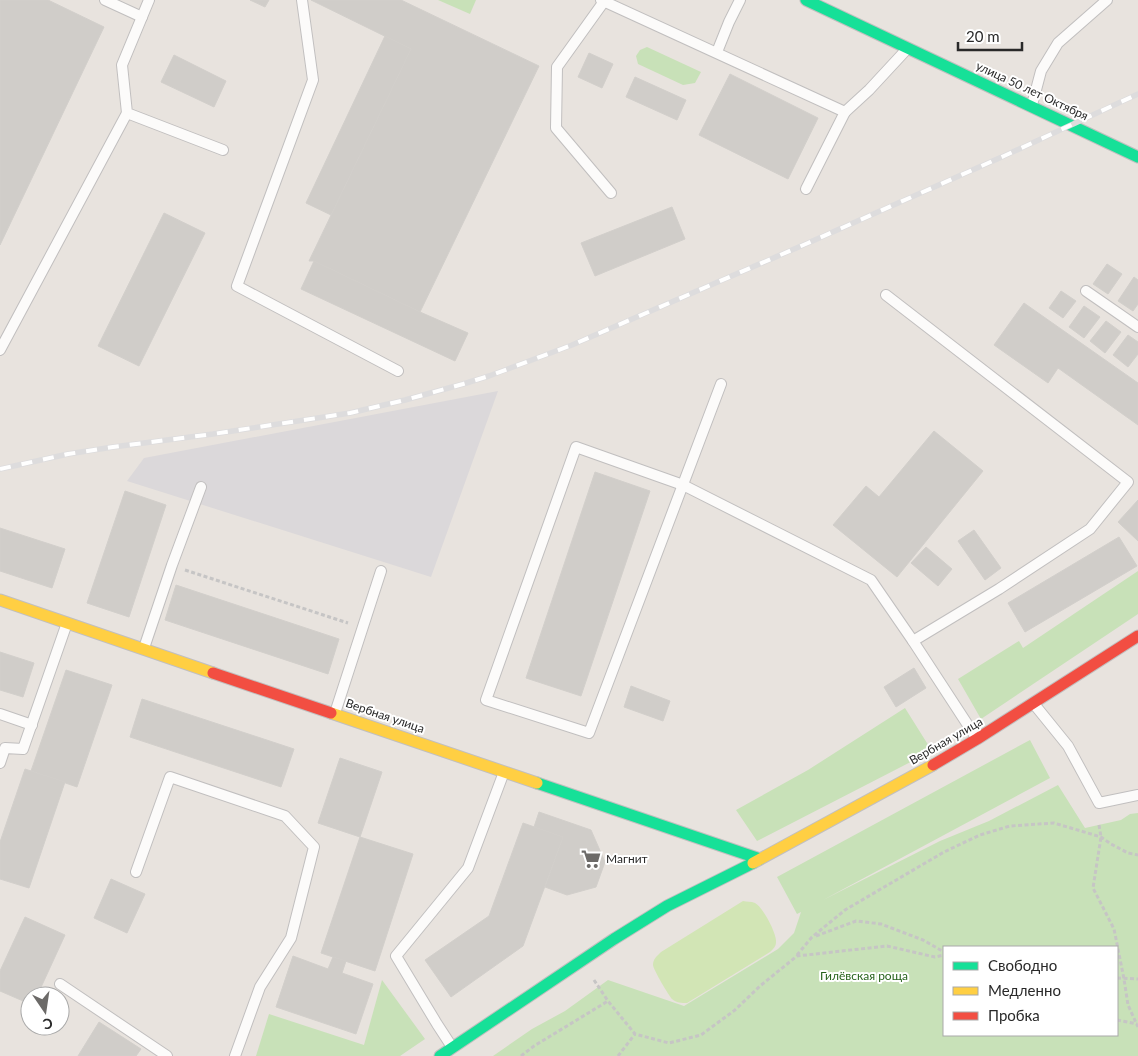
<svg xmlns="http://www.w3.org/2000/svg" width="1138" height="1056" font-family="Lato,sans-serif">
<style>
.industrial{fill:#dbd8da}
.green{fill:#c8e1b8;fill-rule:evenodd}
.pitch{fill:#d2e5b5}
.building{fill:#d0cdc9;stroke:#d2cfcb}
.lines{fill:none;stroke-linecap:round;stroke-linejoin:round}
.lane-casing{stroke:#c1bfbf;stroke-width:12}
.fast-casing{stroke:#c1bfbf;stroke-width:13}
.slow-casing{stroke:#c1bfbf;stroke-width:13}
.jam-casing{stroke:#c1bfbf;stroke-width:13}
.path{stroke:#c6c5c5;stroke-width:3;stroke-dasharray:4 2.5;stroke-linecap:butt}
.lane{stroke:#fcfbfa;stroke-width:10}
.fast{stroke:#16e098;stroke-width:11}
.slow{stroke:#ffcf43;stroke-width:11}
.jam{stroke:#f24e42;stroke-width:11}
.rail-casing{stroke:#dddcdd;stroke-width:5.5}
.rail{stroke:#fff;stroke-width:4;stroke-dasharray:11;stroke-linecap:butt}
.labels{text-anchor:middle;stroke-width:4;stroke-linejoin:round;paint-order:stroke}
.street-label{font-size:12px;fill:#292929;stroke:#fff}
.poi-label{font-size:12px;fill:#292929;stroke:#fff;text-anchor:start}
.park-label{font-size:12px;fill:#27621c;stroke:#fff}
</style>
<rect width="100%" height="100%" fill="#e8e3de"/>
<polygon class="industrial" points="498,391 431,577 127,481 144,458"/>
<g class="green">
<polygon points="438,0 476,0 470,14"/>
<polygon points="647,47 701,72 695,83 683,85 638,64 636,56 640,50"/>
<polygon points="1138,571 1138,614 981,719 958,679 1019,641 1023,648"/>
<polygon points="905,708 932,751 757,841 736,810 808,770"/>
<path d="M1030 740 1050 778 823 900 940 841 989 821 1058 785 1085 828 1121 820 1130 814 1138 813V1056H493L532 1029 565 1011 608 980 684 1006 778 949 794 933 801 912 797 914 777 877ZM944 947H1117V1035H944Z"/>
<polygon points="382,980 425,1039 400,1056 256,1056 269,1014 364,1045"/>
</g>
<path class="pitch" d="M743 901C747 902 751 901 755 903 763 907 777 934 776 942 776 947 773 949 770 952L687 1003C682 1003 676 1003 672 999 669 996 653 969 653 965 653 959 657 956 661 952Z"/>
<g class="building">
<polygon points="0,0 48,0 104,27 0,245"/>
<polygon points="250,0 269,0 265,7"/>
<polygon points="311,0 401,0 539,66 420,312 314,261 309,261 411,49"/>
<polygon points="385,36 411,49 331,215 306,203"/>
<polygon points="589,53 613,64 602,88 578,77"/>
<polygon points="174,55 226,81 214,107 161,82"/>
<polygon points="730,74 818,118 788,179 699,135"/>
<polygon points="635,77 686,100 677,120 626,97"/>
<polygon points="672,207 685,239 595,276 581,243"/>
<polygon points="164,213 205,233 139,366 98,346"/>
<polygon points="314,261 420,312 468,333 455,361 301,289"/>
<polygon points="1107,264 1122,274 1108,294 1093,284"/>
<polygon points="1134,277 1138,280 1138,304 1133,311 1118,301"/>
<polygon points="1061,291 1076,301 1063,318 1049,308"/>
<polygon points="1024,303 1138,383 1138,425 1058,368 1048,383 994,345"/>
<polygon points="1084,306 1100,317 1084,338 1069,327"/>
<polygon points="1106,321 1121,332 1105,353 1090,341"/>
<polygon points="1128,335 1138,342 1138,354 1128,367 1113,355"/>
<polygon points="934,431 983,471 897,577 833,525 866,486 879,497"/>
<polygon points="595,472 650,491 581,696 526,678"/>
<polygon points="125,491 166,505 129,617 87,603"/>
<polygon points="1138,500 1138,541 1118,522"/>
<polygon points="0,528 65,549 52,588 0,571"/>
<polygon points="974,530 1001,568 985,580 958,541"/>
<polygon points="1119,537 1137,566 1025,632 1008,603"/>
<polygon points="926,547 952,569 938,586 911,563"/>
<polygon points="176,585 339,639 328,674 165,620"/>
<polygon points="0,652 34,663 23,697 0,690"/>
<polygon points="914,668 926,688 896,707 884,687"/>
<polygon points="66,670 112,685 77,787 31,771"/>
<polygon points="631,686 670,701 663,721 624,707"/>
<polygon points="142,699 294,749 281,787 130,737"/>
<polygon points="340,758 382,772 360,837 318,823"/>
<polygon points="25,769 65,782 29,888 0,879 0,842"/>
<polygon points="539,812 591,830 605,862 596,887 567,895 545,887 563,837 534,827"/>
<polygon points="523,823 563,837 523,946 451,997 425,960 489,916"/>
<polygon points="360,837 413,854 375,971 321,953"/>
<polygon points="111,879 145,894 127,933 94,918"/>
<polygon points="25,917 65,935 37,996 30,996 30,1004 0,991 0,971"/>
<polygon points="293,956 328,969 333,957 346,961 342,973 373,984 356,1034 276,1007"/>
<polygon points="99,1022 141,1049 136,1056 78,1056"/>
</g>
<g class="lines">
<defs>
<g id="lane">
<polyline points="105,0 142,17"/>
<polyline points="149,0 122,65 127,113 223,150"/>
<polyline points="302,0 313,80 237,286 398,371"/>
<polyline points="601,0 845,112 869,90 907,49"/>
<polyline points="605,0 557,67 556,128 611,193"/>
<polyline points="717,52 729,22 740,0"/>
<polyline points="1032,105 1041,71 1058,43 1107,0"/>
<polyline points="806,189 845,112"/>
<polyline points="1086,291 1138,327"/>
<polyline points="886,295 1128,482 1090,529 999,589 913,641"/>
<polyline points="0,350 127,113"/>
<polyline points="721,384 589,733 486,700 576,447 683,485 871,580 913,641 977,739"/>
<polyline points="144,648 172,565 201,487"/>
<polyline points="1034,704 1068,746 1099,803 1138,795"/>
<polyline points="335,713 381,571"/>
<polyline points="0,714 32,725"/>
<polyline points="0,763 5,748 23,749 67,623"/>
<polyline points="136,872 170,777 285,816 314,847 291,938 260,987 235,1056"/>
<polyline points="60,984 167,1056"/>
<polyline points="452,1047 437,1024 396,956 468,868 504,772"/>
</g>
<g id="fast">
<polyline points="806,0 1138,157"/>
<polyline points="537,783 760,859"/>
<polyline points="440,1056 614,939 667,906 753,863"/>
</g>
<g id="slow">
<polyline points="0,600 213,673"/>
<polyline points="331,713 537,783"/>
<polyline points="753,863 933,765"/>
</g>
<g id="jam">
<polyline points="213,673 331,713"/>
<polyline points="933,765 977,739 1138,636"/>
</g>
</defs>
<use href="#lane" class="lane-casing"/>
<use href="#fast" class="fast-casing"/>
<use href="#slow" class="slow-casing"/>
<use href="#jam" class="jam-casing"/>
<g class="path">
<polyline points="185,570 348,623"/>
<polyline points="1099,825 1101,837 1093,888 1114,929 1124,979 1128,1005 1138,1027"/>
<polyline points="816,936 856,921 881,924 923,940 944,952"/>
<polyline points="797,955 812,937 845,910 944,852 980,835 1010,826 1054,823 1101,837 1111,844 1128,853 1138,855"/>
<polyline points="1117,978 1138,979"/>
<polyline points="594,980 608,1001 635,1034 669,1043 701,1035 735,1010 760,986 797,956 887,946 935,957 944,955"/>
<polyline points="1117,1020 1137,1024"/>
<polyline points="521,1056 534,1046 608,1001"/>
<polyline points="618,1056 635,1034"/>
</g>
<use href="#lane" class="lane"/>
<use href="#fast" class="fast"/>
<use href="#slow" class="slow"/>
<use href="#jam" class="jam"/>
<defs>
<polyline id="rail" points="0,469 68,454 113,447 213,434 350,413 405,400 463,384 489,376 572,345 808,243 1004,156 1138,94"/>
</defs>
<use href="#rail" class="rail-casing"/>
<use href="#rail" class="rail"/>
</g>
<defs>
<symbol id="supermarket-bare" viewBox="-9 -9 18 18"><path d="M-6-5.5h2.5l.6 2H6L4.5 2H-2.5L-4.4-4H-6ZM-1.5 3.2a1.3 1.3 0 1 0 .1 0ZM3 3.2a1.3 1.3 0 1 0 .1 0Z" fill="#6c6a68" stroke="#fff" stroke-width="2.5" paint-order="stroke"/></symbol>
</defs>
<g fill-rule="evenodd">
<use href="#supermarket-bare" x="577" y="845" width="28" height="28"/>
</g>
<g class="labels">
<g class="street-label">
<text transform="translate(1032 91) rotate(25)" y="4">улица 50 лет Октября</text>
<text transform="translate(385 716) rotate(19)" y="4">Вербная улица</text>
<text transform="translate(946 741) rotate(-30)" y="4">Вербная улица</text>
</g>
<g class="poi-label">
<text x="606" y="863">Магнит</text>
</g>
<g class="park-label">
<text x="864" y="980">Гилёвская роща</text>
</g>
</g>
<rect x="943" y="946" width="175" height="90" fill="#ffffff" stroke="#a9a9a9"/>
<rect x="953" y="962" width="25" height="8" fill="#16e098" stroke="#a9a9a9"/>
<text x="988" y="971" font-size="15" fill="#292929">Свободно</text>
<rect x="953" y="987" width="25" height="8" fill="#ffcf43" stroke="#a9a9a9"/>
<text x="988" y="996" font-size="15" fill="#292929">Медленно</text>
<rect x="953" y="1012" width="25" height="8" fill="#f24e42" stroke="#a9a9a9"/>
<text x="988" y="1021" font-size="15" fill="#292929">Пробка</text>
<g transform="translate(45 1011) rotate(167)"><circle r="24" fill="#ffffff" stroke="#a9a9a9"/>
<path d="M0-4L9 19L0 12L-9 19Z" fill="#6c6a68"/>
<text y="-8" font-size="14" font-weight="bold" text-anchor="middle" fill="#292929">С</text>
</g>
<path d="M958 42v8h64v-8" fill="none" stroke="#292929" stroke-width="2.5"/>
<text x="966" y="42" font-size="15" fill="#292929" stroke="#ffffff" stroke-width="4" paint-order="stroke">20 m</text>
</svg>
